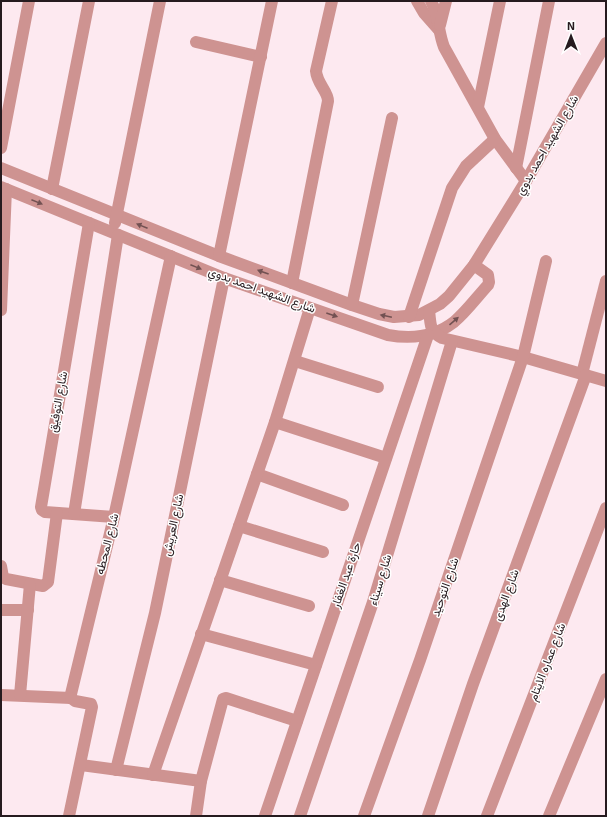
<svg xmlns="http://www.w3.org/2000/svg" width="607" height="817" font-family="'Exo 2',Vazirmatn,sans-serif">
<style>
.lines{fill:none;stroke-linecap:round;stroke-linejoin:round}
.minor{stroke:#ce9391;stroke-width:12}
.oneway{fill:#725152}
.labels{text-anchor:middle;stroke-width:3;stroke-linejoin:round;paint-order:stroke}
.street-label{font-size:12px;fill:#261b1f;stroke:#fff}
</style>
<rect width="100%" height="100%" fill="#fde9f0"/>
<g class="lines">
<g class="minor">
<polyline points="417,1 424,13 439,30"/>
<path d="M431 1C439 15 438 32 444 47L495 139 526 181"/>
<polyline points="440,25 446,1"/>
<polyline points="196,42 261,57"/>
<polyline points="478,107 500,1"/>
<polyline points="1,148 29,1"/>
<polyline points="1,168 219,256 352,305 379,314 394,317 419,315 440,304 449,296 474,265 526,181 606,43"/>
<polyline points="516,168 549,1"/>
<path d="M1 187 224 278 388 335C410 339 435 337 454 322 466 312 477 297 488 285L489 282 488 275 474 265"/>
<polyline points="52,189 89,1"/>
<polyline points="89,223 41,507 42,510 45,512 114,517"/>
<polyline points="115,223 160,1"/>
<polyline points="219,256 272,1"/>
<path d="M292 283 328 101C328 91 317 84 316 71L332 1"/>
<polyline points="352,305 392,118"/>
<polyline points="1,310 6,189"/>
<path d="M429 311C431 324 429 332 442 338L523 357 606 381"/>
<polyline points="409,317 452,188 466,166 495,139"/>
<polyline points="295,361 378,387"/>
<polyline points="582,374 606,281"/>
<polyline points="275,422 386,458"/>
<polyline points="257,474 343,505"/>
<polyline points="74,514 118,235"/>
<polyline points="239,526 323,552"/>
<polyline points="1,566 3,577 6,579 43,586 48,582 57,513"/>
<polyline points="220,580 309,606"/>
<polyline points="1,610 28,610"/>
<polyline points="201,634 316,665"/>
<polyline points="1,695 71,698"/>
<polyline points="20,695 30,584"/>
<polyline points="71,698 71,694 114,517 171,256"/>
<polyline points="81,765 201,781"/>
<polyline points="116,770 155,613 224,278"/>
<polyline points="153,775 275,422 310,308"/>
<polyline points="69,816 92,707 91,704 75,701 71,698"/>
<polyline points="196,816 201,781 223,699 226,698 297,721"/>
<polyline points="265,816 428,335"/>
<polyline points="300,816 373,602 452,341"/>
<polyline points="364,816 420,660 523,357 546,261"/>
<polyline points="428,816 473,684 586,375"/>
<polyline points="487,816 606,508"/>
<polyline points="549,816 606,679"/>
</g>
</g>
<defs><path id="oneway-solid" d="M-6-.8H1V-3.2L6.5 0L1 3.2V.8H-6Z"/></defs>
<g class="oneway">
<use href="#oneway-solid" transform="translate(37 202) rotate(22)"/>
<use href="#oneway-solid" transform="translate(142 226) rotate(-158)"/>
<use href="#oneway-solid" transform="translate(196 267) rotate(22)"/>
<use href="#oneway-solid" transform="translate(263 272) rotate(-160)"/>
<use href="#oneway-solid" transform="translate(332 315) rotate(19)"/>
<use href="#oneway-solid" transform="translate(386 316) rotate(-168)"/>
<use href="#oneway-solid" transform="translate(454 321) rotate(-41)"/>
</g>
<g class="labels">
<g class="street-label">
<text transform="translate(547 145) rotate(-60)" y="4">شارع الشهيد احمد بدوي</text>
<text transform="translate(262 290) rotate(20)" y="4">شارع الشهيد احمد بدوي</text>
<text transform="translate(58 402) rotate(-80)" y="4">شارع التوفيق</text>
<text transform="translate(173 525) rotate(-78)" y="4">شارع العريش</text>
<text transform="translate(107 544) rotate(-76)" y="4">شارع المحطه</text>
<text transform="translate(346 575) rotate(-71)" y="4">حارة عبد الغفار</text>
<text transform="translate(380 580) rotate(-73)" y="4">شارع سيناء</text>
<text transform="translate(445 587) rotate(-71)" y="4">شارع التوحيد</text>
<text transform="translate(506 595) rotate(-70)" y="4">شارع الهدى</text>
<text transform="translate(547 662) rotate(-69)" y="4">شارع عماره الايتام</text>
</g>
</g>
<rect width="607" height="817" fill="none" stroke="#261b1f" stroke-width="4"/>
<g transform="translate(571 36)" stroke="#ffffff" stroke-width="3" paint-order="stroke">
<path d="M0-3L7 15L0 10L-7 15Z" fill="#261b1f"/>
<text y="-6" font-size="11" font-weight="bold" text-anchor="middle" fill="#261b1f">N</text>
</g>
</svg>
